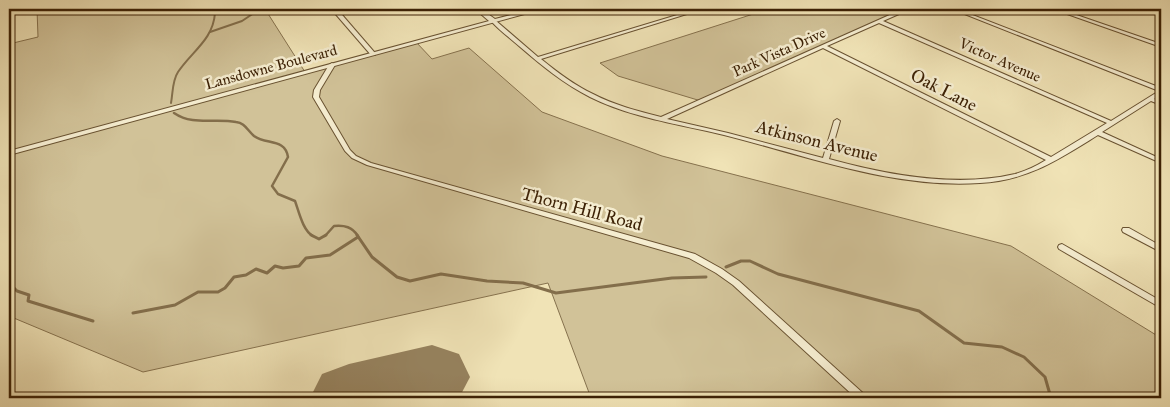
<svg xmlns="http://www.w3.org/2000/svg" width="1170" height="407" font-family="'IM FELL Great Primer',serif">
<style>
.green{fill:#d1c298;stroke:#86724e}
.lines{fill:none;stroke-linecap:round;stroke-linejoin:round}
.stream-far2{stroke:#836e4b;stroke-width:2}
.stream-far1{stroke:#836e4b;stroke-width:2.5}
.stream{stroke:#836e4b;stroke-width:3}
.runway{fill:#96825e;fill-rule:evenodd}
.minor-casing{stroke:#695231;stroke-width:2}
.tertiary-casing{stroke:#695231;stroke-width:2}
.minor{fill:#f5edd0;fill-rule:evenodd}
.tertiary{fill:#f5edd0;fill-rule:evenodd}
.labels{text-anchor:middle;stroke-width:5;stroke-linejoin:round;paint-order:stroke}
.far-street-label{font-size:15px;fill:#3c2105;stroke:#f5edd0}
.street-label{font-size:18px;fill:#3c2105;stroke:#f5edd0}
</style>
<rect width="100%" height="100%" fill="#f0e3b6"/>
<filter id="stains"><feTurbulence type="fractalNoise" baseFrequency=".004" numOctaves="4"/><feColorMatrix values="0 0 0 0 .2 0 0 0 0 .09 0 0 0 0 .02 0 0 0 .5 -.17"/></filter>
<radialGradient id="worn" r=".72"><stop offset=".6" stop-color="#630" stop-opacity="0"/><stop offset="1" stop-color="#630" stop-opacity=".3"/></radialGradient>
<g class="green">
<polygon points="37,9 265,9 305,72 416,42 432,59 469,48 542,112 662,156 1011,246 1161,338 1161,398 591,398 548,283 143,372 9,316 9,44 38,37"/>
<polygon points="769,9 906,9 701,101 618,76 600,63"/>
</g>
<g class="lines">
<g class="stream-far2">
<polyline points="142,9 150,9"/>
<polyline points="210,32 242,21 260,9"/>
<path d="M171 103C173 93 172 81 178 72 192 51 213 40 215 13L210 9"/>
</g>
<g class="stream-far1">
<path d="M174 113C193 126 214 118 236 122 245 123 247 130 254 136 266 145 285 138 288 157L272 186 278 194 295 201C299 212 303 231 313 236"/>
<path d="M325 236 334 226C345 225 352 227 358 236"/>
</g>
<g class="stream">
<polyline points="311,235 319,239 326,235"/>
<polyline points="357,235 372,257 397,277 410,281 441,274 487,281 523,283 556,293 672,278 706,277"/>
<polyline points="726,267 741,261 750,261 778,274 919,311 964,343 1002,347 1024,357 1045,377 1051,398"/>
<polyline points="9,283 17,291 29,295 28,301 93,321"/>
<polyline points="133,313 175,305 198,292 218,292 225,288 234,277 246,275 256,269 267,273 275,266 283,268 299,266 306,258 330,255 358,237"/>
</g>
<polygon class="runway" points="432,345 459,354 470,377 459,398 310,398 322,374 349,364"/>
<defs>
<g id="minor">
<polygon points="333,9 337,9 375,53 375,55 371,55 333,11"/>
<path d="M697 9H703L541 59C557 72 574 85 593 94 614 105 638 111 661 117L903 9H908V10L883 21 1111 121 1159 91 952 9H957L1161 88V94L1154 99 1161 101V105L1151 101 1102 132 1161 159V163L1098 135C1059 159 1027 181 980 183 893 189 808 156 724 135 679 124 632 118 590 97 564 84 541 65 519 46 510 38 499 30 491 21L495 20 538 57ZM879 23 1107 123 1051 157 827 46ZM823 48 1046 160C1036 166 1026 171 1015 174 956 188 887 175 829 159L840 121 837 119 834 121 823 158 728 133 667 119Z"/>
<polygon points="1053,9 1059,9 1161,44 1161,47"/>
<polygon points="1154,9 1161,9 1161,11 1154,10"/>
<polygon points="332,63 335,65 320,90 319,97 350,150 356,156 371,163 695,254 722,269 739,281 865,395 867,398 856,398 733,285 716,273 689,258 367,165 352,158 345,151 313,97 314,90 329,65"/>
<polygon points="1123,228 1129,228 1161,246 1161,252 1123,232 1122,230"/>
<polygon points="1062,244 1161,301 1161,308 1059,249 1058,247 1059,245"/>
</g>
<polygon id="tertiary" points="475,9 481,9 495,19 534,9 543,9 9,155 9,151 489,21"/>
</defs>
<use href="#minor" class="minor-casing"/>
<use href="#tertiary" class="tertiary-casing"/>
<use href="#minor" class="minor"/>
<use href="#tertiary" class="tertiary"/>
</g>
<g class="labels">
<g class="far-street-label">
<text transform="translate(779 52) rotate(-24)" y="5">Park Vista Drive</text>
<text transform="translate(1000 60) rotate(24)" y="5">Victor Avenue</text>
<text transform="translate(271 67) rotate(-15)" y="5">Lansdowne Boulevard</text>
</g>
<g class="street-label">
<text transform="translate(944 90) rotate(27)" y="6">Oak Lane</text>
<text transform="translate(817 141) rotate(14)" y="6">Atkinson Avenue</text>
<text transform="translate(582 209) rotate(15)" y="6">Thorn Hill Road</text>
</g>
</g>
<rect width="1170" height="407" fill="none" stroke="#f0e3b6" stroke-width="30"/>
<rect x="10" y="10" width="1150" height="387" fill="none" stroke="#3c2105" stroke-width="2.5"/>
<rect x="15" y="15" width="1140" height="377" fill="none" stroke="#3c2105"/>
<rect width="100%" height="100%" filter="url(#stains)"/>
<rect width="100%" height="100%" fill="url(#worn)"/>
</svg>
